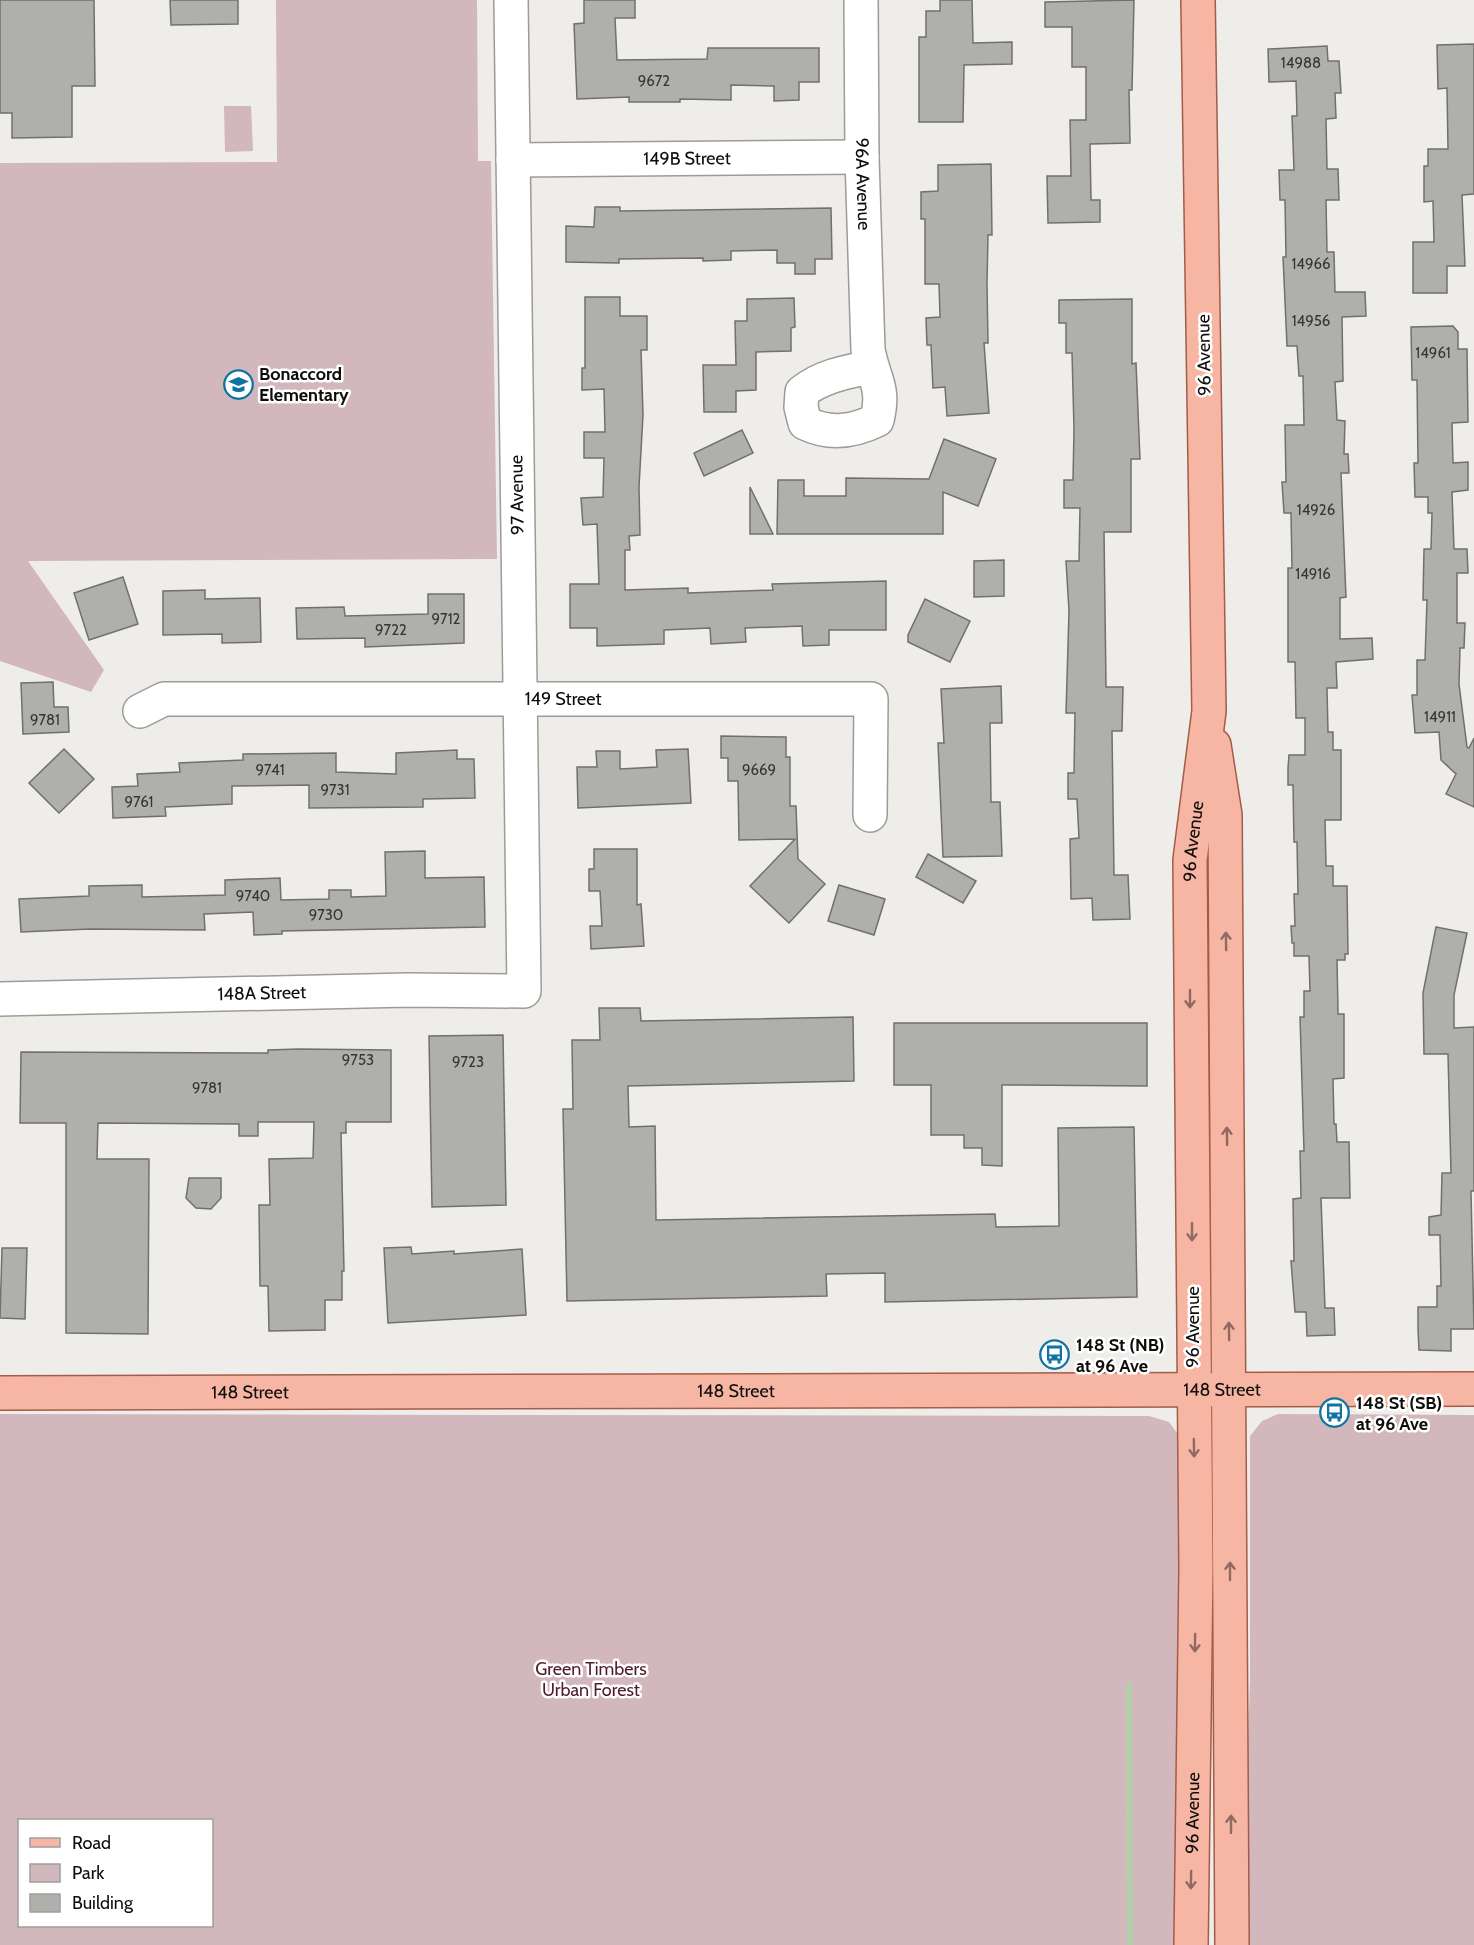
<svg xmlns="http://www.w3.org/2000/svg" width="1474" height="1945" font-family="Cabin,sans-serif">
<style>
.green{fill:#d2b7bd;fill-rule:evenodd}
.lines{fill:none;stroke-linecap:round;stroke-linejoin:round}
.stream{stroke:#b6cdac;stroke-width:7}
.building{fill:#afafab;stroke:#71706d;stroke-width:1.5}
.minor-casing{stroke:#9d9b98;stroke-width:36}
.major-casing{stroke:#a25c48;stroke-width:36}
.minor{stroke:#fff;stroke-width:33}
.major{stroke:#f7b6a4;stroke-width:33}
.oneway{stroke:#8e6a60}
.labels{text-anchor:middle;stroke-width:5;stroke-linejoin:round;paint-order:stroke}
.number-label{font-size:15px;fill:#363634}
.street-label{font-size:18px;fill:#0e0d0c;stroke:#fff}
.poi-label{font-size:18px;font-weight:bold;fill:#0e0d0c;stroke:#fff;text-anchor:start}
.park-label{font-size:18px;fill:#501b2c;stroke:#fff}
</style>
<rect width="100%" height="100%" fill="#efedea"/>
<g class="green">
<polygon points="276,0 477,0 478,161 491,161 497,559 28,561 104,670 91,692 0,661 0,163 277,162"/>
<polygon points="224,106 251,106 253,151 225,152"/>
<path d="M0 1414 1149 1416 1169 1422 1180 1437 1182 1945H0ZM20 1820H212V1926H20Z"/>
<polygon points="1278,1414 1474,1415 1474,1945 1242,1945 1250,1680 1250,1436 1262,1421"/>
</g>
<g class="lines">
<polyline class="stream" points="1129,1686 1130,1945"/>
</g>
<g class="building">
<polygon points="0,0 94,0 95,86 72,86 72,137 12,138 12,113 0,113"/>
<polygon points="170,0 238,0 238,24 171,25"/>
<polygon points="584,0 635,0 635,18 615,18 617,60 707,59 708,48 819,48 819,82 799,82 799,100 774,101 774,86 731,85 731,100 680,99 680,102 629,102 629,97 577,99 574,24 584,23"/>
<polygon points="940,0 972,0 973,43 1012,42 1012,64 964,65 963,122 919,122 919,37 926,37 926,11 940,11"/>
<polygon points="1134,0 1132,90 1129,90 1130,143 1090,144 1091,200 1100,200 1100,222 1048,223 1047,176 1071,176 1070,120 1086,120 1086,67 1072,67 1072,27 1045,27 1045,2"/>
<polygon points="1474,44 1474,194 1462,195 1465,266 1447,266 1447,293 1413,293 1413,242 1434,242 1433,201 1424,202 1424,166 1428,166 1428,149 1448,149 1447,88 1438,89 1437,45"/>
<polygon points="1327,46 1328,61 1339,61 1341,93 1335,93 1336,118 1326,119 1327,169 1338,169 1339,200 1326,200 1327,252 1334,252 1335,292 1365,292 1366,316 1342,317 1343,381 1335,382 1337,420 1345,421 1344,454 1348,454 1349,473 1341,473 1346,597 1340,598 1340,639 1372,638 1373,659 1336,662 1337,688 1327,688 1328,732 1333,732 1333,750 1341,750 1341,820 1325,820 1326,866 1333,866 1333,886 1347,886 1348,954 1345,954 1345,960 1337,960 1338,1011 1338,1014 1344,1014 1344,1078 1333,1079 1334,1124 1336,1124 1337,1142 1349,1142 1350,1198 1321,1198 1325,1308 1334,1308 1335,1335 1307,1336 1306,1312 1295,1312 1291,1261 1294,1261 1293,1199 1301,1198 1300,1151 1304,1151 1300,1017 1304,1017 1304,991 1310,991 1309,956 1294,956 1294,943 1292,943 1291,926 1295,926 1294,894 1298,894 1297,842 1294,842 1293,785 1288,785 1288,768 1289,755 1305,755 1305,718 1296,718 1295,662 1288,662 1288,568 1292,568 1291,513 1284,513 1282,482 1286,482 1285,425 1304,425 1303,376 1299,376 1297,346 1287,346 1283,257 1286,257 1285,200 1280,200 1279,170 1294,170 1292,116 1297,116 1296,81 1269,82 1268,49"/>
<polygon points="991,164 992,235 988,235 987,284 988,343 984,343 989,413 947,416 945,387 933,388 931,345 927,345 926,318 940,317 939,284 925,284 925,219 921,219 921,192 938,191 938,165"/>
<polygon points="595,207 620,207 620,211 831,208 832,259 815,259 815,274 795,274 795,263 777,263 777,250 731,251 731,260 703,261 703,258 619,259 619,263 566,262 566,226 594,227"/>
<polygon points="585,297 620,297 620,316 647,316 647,350 641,350 643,415 639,487 640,535 629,536 630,550 625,550 625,590 688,588 688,593 773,590 772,584 886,581 886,630 829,630 829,645 803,646 802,626 745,628 746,642 711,644 710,628 664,630 664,644 597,646 597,628 570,628 570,584 599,584 597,524 583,525 581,498 603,497 604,458 584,458 584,432 605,432 604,389 582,390 582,368 585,368"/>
<polygon points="794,298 795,327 791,328 791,351 756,352 756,390 736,391 736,412 704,412 703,365 736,365 735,321 747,321 747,299"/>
<polygon points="1132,299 1132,364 1136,363 1140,459 1131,459 1131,532 1104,532 1106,687 1123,687 1122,731 1112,731 1114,875 1128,875 1130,919 1093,920 1092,898 1071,899 1070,839 1079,838 1077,799 1068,799 1068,773 1074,773 1075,713 1066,713 1069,611 1066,561 1079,561 1080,508 1064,508 1064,480 1073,480 1074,429 1072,353 1066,353 1066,323 1059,323 1059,300"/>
<polygon points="1453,326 1458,332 1458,349 1467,349 1468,422 1452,423 1453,463 1468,462 1468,490 1452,492 1454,549 1467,549 1468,573 1457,573 1457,623 1465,623 1464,648 1460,648 1459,684 1467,747 1469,748 1474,738 1474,807 1446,794 1456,774 1441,760 1439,732 1415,733 1412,695 1417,695 1417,660 1425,660 1427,600 1423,600 1424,549 1431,549 1432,513 1428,513 1428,497 1415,497 1414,463 1418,463 1417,380 1412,380 1411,327"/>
<polygon points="742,430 753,453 704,476 694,453"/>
<polygon points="944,439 996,459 978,506 943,492 943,534 777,534 778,480 804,480 804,496 846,496 846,478 929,479"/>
<polygon points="750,487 773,534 750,534"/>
<polygon points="1004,560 1004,596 974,597 974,561"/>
<polygon points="123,577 138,624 89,640 74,593"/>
<polygon points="205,590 205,599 260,598 261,642 222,643 222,634 163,635 163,591"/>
<polygon points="428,594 464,594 464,643 365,647 365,638 297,639 296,608 344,607 345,616 428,614"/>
<polygon points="925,599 970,621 950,662 908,642 908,635"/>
<polygon points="53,682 54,707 68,707 69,732 23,734 21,683"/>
<polygon points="1001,686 1002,723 990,723 991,802 1000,802 1002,856 943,857 938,743 944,743 941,689"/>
<polygon points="721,736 786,737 786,757 790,757 790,806 796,806 798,859 825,884 789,923 750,886 795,839 739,840 738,781 728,781 728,758 721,758"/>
<polygon points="64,749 94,779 59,813 29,783"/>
<polygon points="688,749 691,803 578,808 577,767 597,767 596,751 620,751 620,769 657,767 656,750"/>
<polygon points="457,750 457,759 474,759 475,798 423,799 423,807 309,808 309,785 232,786 232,804 165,807 166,816 113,818 112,787 138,786 137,774 180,772 179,763 243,760 243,754 336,753 336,772 396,774 396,753"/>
<polygon points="594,849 637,849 637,905 641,904 644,946 591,949 590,926 602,926 600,891 589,891 589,869 594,869"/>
<polygon points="425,851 425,878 484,877 485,927 282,931 282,934 254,935 253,912 204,914 205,930 90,929 21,932 19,899 89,896 89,886 142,885 142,897 225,895 225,880 280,878 281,900 329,899 329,890 351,890 351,897 386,896 385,852"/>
<polygon points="928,854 976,881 963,903 916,877"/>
<polygon points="839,885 885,899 874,935 828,921"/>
<polygon points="1436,927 1467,933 1454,995 1454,1028 1474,1027 1474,1191 1471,1191 1474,1329 1451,1329 1451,1351 1419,1350 1418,1329 1418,1307 1437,1307 1437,1286 1441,1286 1440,1235 1429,1235 1429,1217 1441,1215 1442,1173 1451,1173 1448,1054 1424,1054 1423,993"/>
<polygon points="599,1008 640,1008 641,1021 853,1017 854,1081 628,1086 629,1127 655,1126 656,1220 995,1214 996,1227 1059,1226 1058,1128 1134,1127 1137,1297 885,1302 885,1273 826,1274 827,1296 567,1301 563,1109 573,1109 572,1040 600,1040"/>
<polygon points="894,1023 1147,1023 1147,1086 1002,1085 1002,1166 982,1165 982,1148 964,1148 964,1135 931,1135 931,1085 894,1085"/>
<polygon points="503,1035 506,1205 432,1207 429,1036"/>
<polygon points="299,1049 391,1050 391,1122 346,1122 346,1133 341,1133 344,1271 342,1271 342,1300 325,1300 325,1330 269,1331 268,1286 260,1286 259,1205 270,1205 269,1159 313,1158 314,1122 258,1122 258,1136 239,1136 239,1124 98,1123 97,1159 149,1159 148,1334 66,1333 66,1123 20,1123 21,1052 268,1053 268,1050"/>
<polygon points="189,1178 221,1178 221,1198 211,1209 196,1208 186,1198"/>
<polygon points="411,1247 412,1254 454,1251 454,1254 522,1249 526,1315 388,1323 384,1248"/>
<polygon points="2,1248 27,1248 25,1319 0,1318"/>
</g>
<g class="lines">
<defs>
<g id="minor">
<path id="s1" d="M861 0 862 157 868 350C874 381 885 387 877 420 853 432 830 435 805 423L801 407 802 392C822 376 846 372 871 367"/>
<path id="s2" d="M513 160 862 157"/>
<path id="s3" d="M140 711 164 699H871L870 815"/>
<path id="s4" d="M0 999 408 990 524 991 511 0"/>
</g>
<g id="major">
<polyline points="1214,745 1225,815 1232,1945"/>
<path id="s5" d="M0 1393 1474 1389"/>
<path id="s6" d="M1191 1945 1196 1569 1190 860 1209 711 1198 0"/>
</g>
</defs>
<use href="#minor" class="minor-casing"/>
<use href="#major" class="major-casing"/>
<use href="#minor" class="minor"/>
<use href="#major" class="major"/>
</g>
<defs><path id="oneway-shaft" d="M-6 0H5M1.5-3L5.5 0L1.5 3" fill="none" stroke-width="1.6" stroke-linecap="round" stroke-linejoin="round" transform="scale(1.5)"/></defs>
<g class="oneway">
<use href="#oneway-shaft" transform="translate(1226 941) rotate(-91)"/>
<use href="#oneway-shaft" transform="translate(1190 999) rotate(90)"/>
<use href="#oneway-shaft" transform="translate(1227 1136) rotate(-91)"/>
<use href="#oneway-shaft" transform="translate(1192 1232) rotate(90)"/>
<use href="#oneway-shaft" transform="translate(1229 1331) rotate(-91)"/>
<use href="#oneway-shaft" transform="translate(1194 1448) rotate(89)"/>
<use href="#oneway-shaft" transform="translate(1230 1571) rotate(-90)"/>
<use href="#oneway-shaft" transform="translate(1195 1643) rotate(91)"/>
<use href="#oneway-shaft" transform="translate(1231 1824) rotate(-90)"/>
<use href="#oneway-shaft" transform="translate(1191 1880) rotate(91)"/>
</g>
<defs>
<symbol id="school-ring" viewBox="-11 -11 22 22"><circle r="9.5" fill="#fff" stroke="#0f74a1" stroke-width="1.5"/><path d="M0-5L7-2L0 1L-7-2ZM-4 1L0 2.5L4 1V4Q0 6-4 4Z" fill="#0f74a1"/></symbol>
<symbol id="bus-ring" viewBox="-11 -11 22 22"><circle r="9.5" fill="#fff" stroke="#0f74a1" stroke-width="1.5"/><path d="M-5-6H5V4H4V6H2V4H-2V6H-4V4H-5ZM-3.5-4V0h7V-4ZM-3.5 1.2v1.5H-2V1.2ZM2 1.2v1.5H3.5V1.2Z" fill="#0f74a1"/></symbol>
</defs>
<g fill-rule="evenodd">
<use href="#school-ring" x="222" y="368" width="33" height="33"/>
<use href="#bus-ring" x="1038" y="1338" width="33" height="33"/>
<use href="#bus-ring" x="1318" y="1396" width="33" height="33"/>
</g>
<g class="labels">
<g class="number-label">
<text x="1301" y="68">14988</text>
<text x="654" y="86">9672</text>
<text x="1311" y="269">14966</text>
<text x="1311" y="326">14956</text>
<text x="1433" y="358">14961</text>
<text x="1316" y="515">14926</text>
<text x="1313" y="579">14916</text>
<text x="446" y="624">9712</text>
<text x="391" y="635">9722</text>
<text x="1440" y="722">14911</text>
<text x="45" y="725">9781</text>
<text x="270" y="775">9741</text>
<text x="759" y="775">9669</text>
<text x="335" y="795">9731</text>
<text x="139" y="807">9761</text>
<text x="253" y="901">9740</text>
<text x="326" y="920">9730</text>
<text x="358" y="1065">9753</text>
<text x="468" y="1067">9723</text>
<text x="207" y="1093">9781</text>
</g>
<g class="street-label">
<text dy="6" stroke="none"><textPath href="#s2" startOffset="174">149B Street</textPath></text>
<text dy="6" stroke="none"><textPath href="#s1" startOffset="184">96A Avenue</textPath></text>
<text transform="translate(1204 355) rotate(-91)" y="6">96 Avenue</text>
<text transform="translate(517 495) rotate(-91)" y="6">97 Avenue</text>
<text dy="6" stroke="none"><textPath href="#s3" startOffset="426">149 Street</textPath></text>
<text dy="6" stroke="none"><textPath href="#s6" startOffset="1104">96 Avenue</textPath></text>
<text dy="6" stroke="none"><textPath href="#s4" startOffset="262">148A Street</textPath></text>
<text transform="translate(1193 1327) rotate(-90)" y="6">96 Avenue</text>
<text dy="6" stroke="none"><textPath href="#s5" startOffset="736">148 Street</textPath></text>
<text dy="6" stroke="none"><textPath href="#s5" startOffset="1222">148 Street</textPath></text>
<text dy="6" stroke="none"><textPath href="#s5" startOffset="250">148 Street</textPath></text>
<text dy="6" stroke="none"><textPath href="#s6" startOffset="132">96 Avenue</textPath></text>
</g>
<g class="poi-label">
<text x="259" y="380">Bonaccord<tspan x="259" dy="21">Elementary</tspan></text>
<text x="1076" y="1351">148 St (NB)<tspan x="1076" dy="21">at 96 Ave</tspan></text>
<text x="1356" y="1409">148 St (SB)<tspan x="1356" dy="21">at 96 Ave</tspan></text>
</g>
<g class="park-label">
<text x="591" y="1675">Green Timbers<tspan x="591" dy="21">Urban Forest</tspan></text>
</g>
</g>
<rect x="18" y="1819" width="195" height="108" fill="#ffffff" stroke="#9f9e9e" stroke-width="1.5"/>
<rect x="30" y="1838" width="30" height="9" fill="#f7b6a4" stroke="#9f9e9e" stroke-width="1.5"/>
<text x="72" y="1849" font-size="18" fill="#0e0d0c">Road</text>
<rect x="30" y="1864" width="30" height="18" fill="#d2b7bd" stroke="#9f9e9e" stroke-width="1.5"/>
<text x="72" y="1879" font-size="18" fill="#0e0d0c">Park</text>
<rect x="30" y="1894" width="30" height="18" fill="#afafab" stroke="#9f9e9e" stroke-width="1.5"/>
<text x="72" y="1909" font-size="18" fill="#0e0d0c">Building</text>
</svg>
